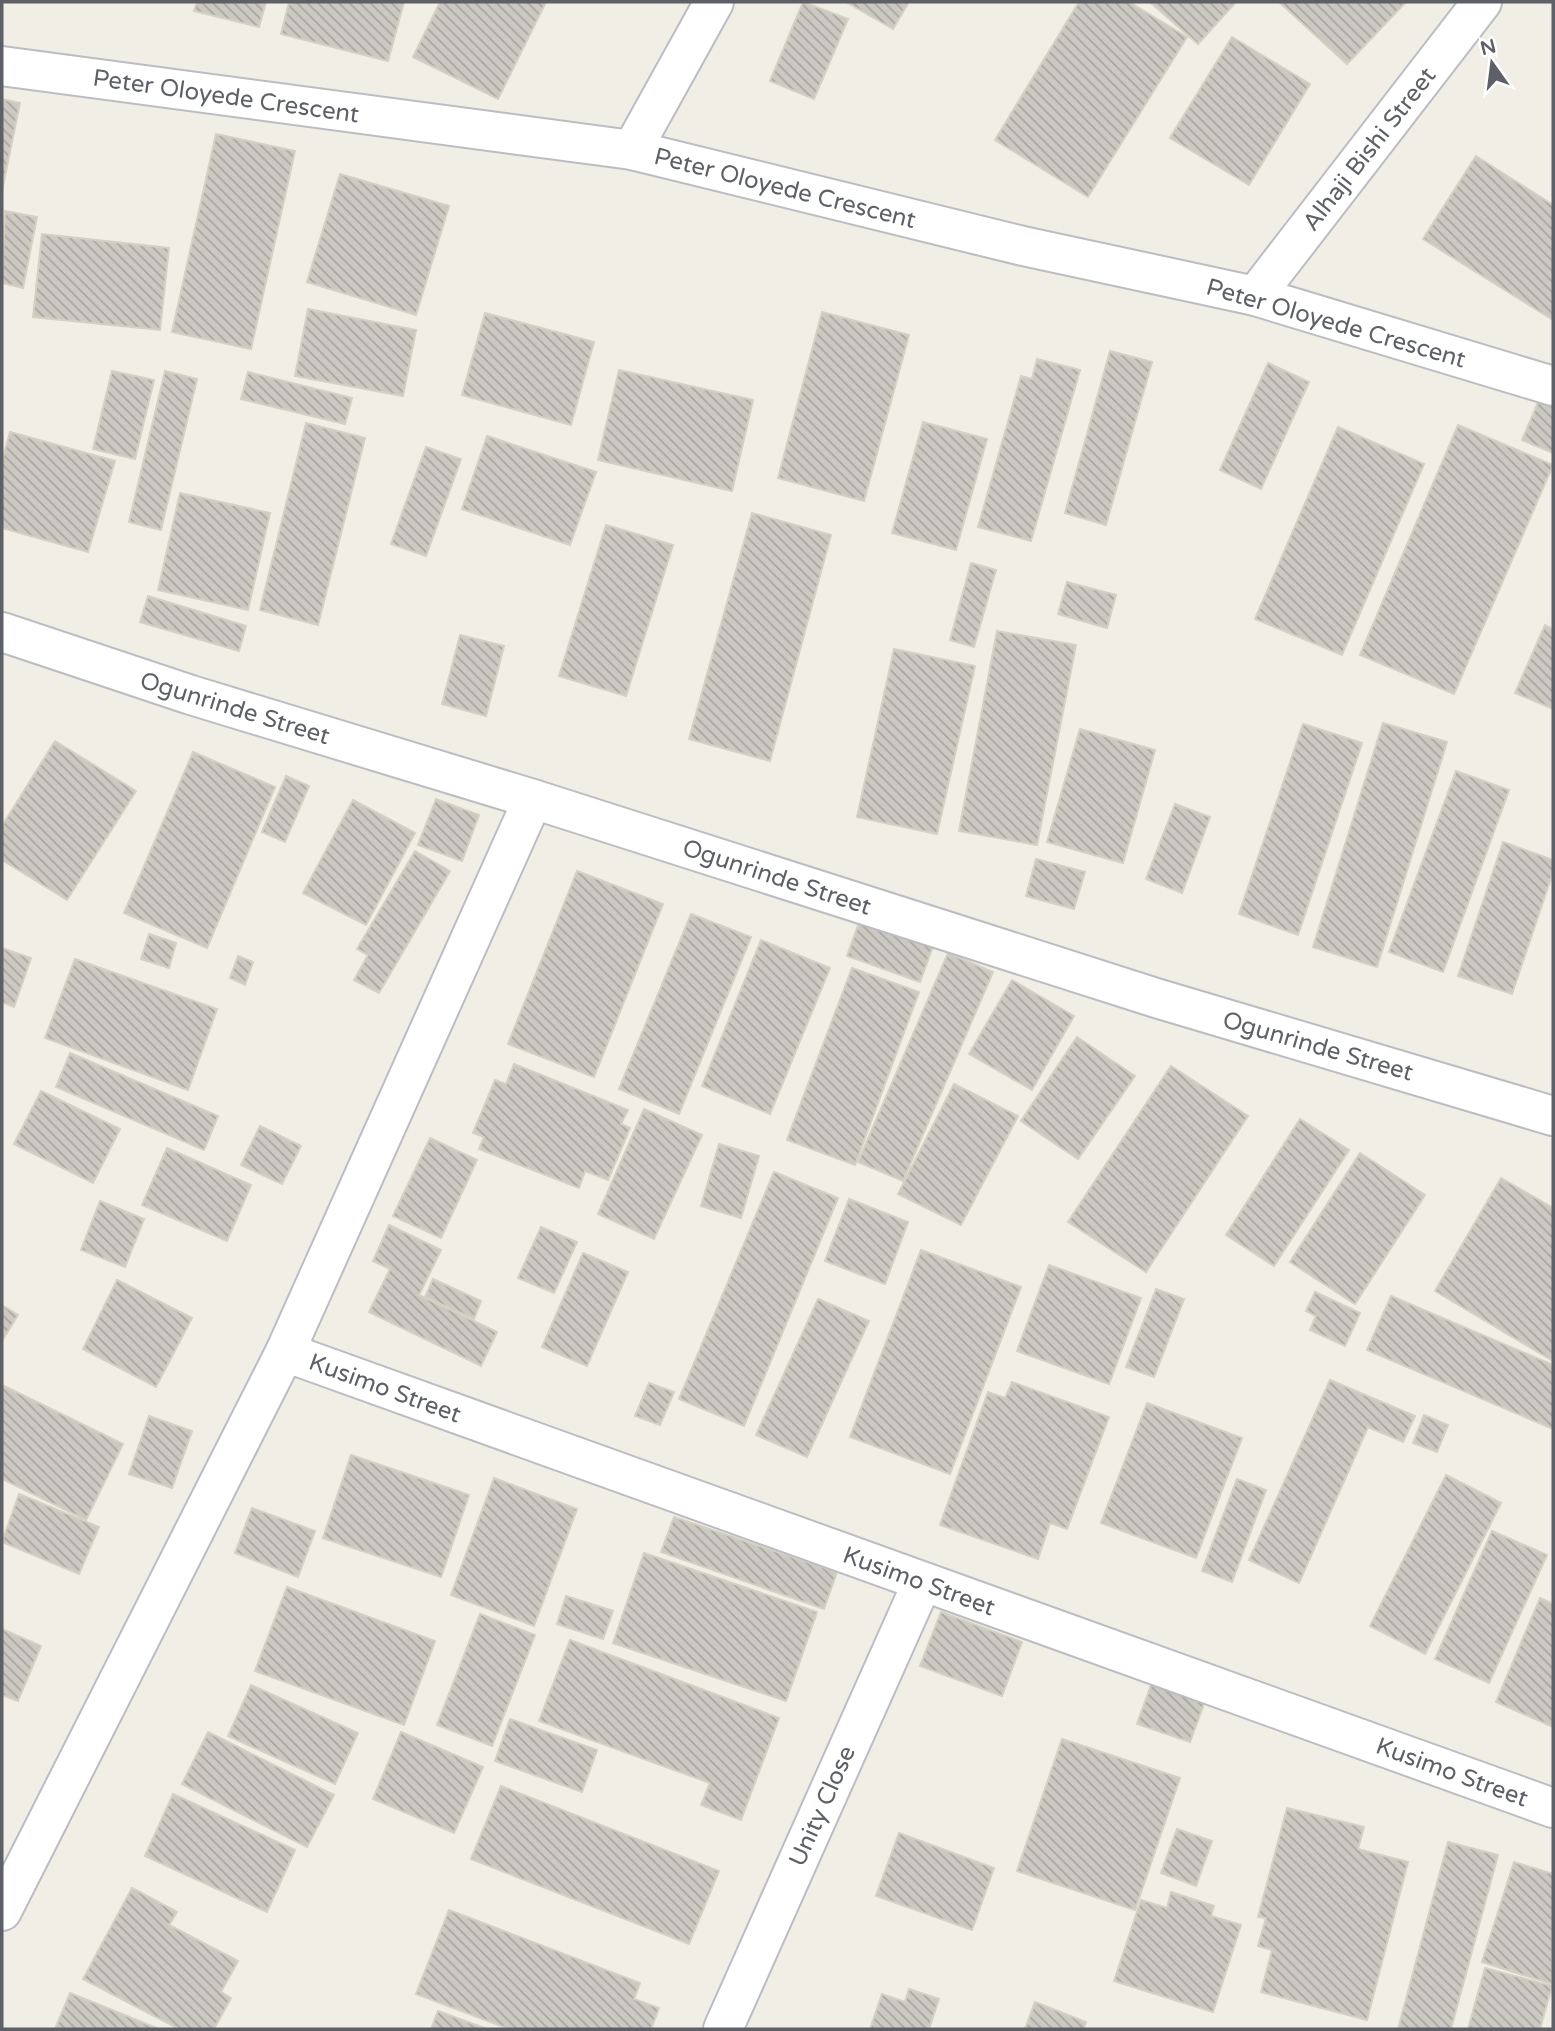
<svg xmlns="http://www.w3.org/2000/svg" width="1555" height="2031" font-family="'Varela Round',sans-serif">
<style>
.building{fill:url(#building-back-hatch);stroke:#d6d0c3;stroke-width:2}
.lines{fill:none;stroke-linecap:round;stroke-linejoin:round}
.minor-casing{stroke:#babdc2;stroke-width:42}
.minor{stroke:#fff;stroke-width:38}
.labels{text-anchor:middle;stroke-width:5;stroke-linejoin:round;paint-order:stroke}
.street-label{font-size:24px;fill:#5d6167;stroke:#fff}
</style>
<defs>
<pattern id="building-back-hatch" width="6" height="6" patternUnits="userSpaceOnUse" patternTransform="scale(1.75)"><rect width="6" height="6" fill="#ccc8c2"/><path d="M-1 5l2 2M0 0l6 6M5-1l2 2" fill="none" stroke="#a9a6a1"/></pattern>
</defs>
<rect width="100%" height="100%" fill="#f0eee5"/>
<g class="building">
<polygon points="197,2 266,2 259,27 194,11"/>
<polygon points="289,2 404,2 388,61 281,34"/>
<polygon points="440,2 546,2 498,99 413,57"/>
<polygon points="803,2 848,19 814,99 770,81"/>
<polygon points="846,2 909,2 893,29"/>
<polygon points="1079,2 1129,2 1187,37 1088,197 995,140"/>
<polygon points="1150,2 1236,2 1198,44"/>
<polygon points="1279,2 1406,2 1347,64"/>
<polygon points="1232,37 1310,84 1249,185 1170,138"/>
<polygon points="2,99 20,103 2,191"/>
<polygon points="216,134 295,151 251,349 172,332"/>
<polygon points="1476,156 1553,205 1553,320 1423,239"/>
<polygon points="340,174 449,206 416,315 307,282"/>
<polygon points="5,211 37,217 23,288 2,283"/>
<polygon points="42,234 169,248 160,330 33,317"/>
<polygon points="308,309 416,330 403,396 295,376"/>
<polygon points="822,312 909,335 864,501 778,478"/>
<polygon points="485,313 594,342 571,425 462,395"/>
<polygon points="1110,351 1152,362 1106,525 1065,513"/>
<polygon points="1037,359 1080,370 1031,541 978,527 1021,376 1032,379"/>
<polygon points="1268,363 1309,382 1261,489 1220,470"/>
<polygon points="619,370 753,400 732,491 598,460"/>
<polygon points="112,371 154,380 135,459 93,449"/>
<polygon points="165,371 197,379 161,530 129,522"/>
<polygon points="248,372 352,398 345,424 241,399"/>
<polygon points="1539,400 1553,406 1553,453 1522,440"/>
<polygon points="923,422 987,439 956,550 892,533"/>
<polygon points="306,423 365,438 318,625 260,610"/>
<polygon points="1458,425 1553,465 1454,694 1360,655"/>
<polygon points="1338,427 1424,464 1342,655 1255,619"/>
<polygon points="10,432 115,461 88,552 2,528 2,461"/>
<polygon points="487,436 596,472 570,545 462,509"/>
<polygon points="426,447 461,459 426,556 391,544"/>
<polygon points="180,493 270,513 248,610 158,590"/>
<polygon points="752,513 831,535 770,761 689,739"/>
<polygon points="606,525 673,545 626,696 559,676"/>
<polygon points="971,563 996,570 974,647 950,640"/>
<polygon points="1067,582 1116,595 1107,628 1058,614"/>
<polygon points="148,596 246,626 239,651 140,622"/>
<polygon points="1545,625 1553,629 1553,709 1515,693"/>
<polygon points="997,631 1076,645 1037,845 959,831"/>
<polygon points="460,635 504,646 486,716 442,704"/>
<polygon points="894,649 975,666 937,834 857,817"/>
<polygon points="1383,723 1447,742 1377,967 1313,947"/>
<polygon points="1303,724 1362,743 1298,935 1239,914"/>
<polygon points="1080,729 1155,750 1123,863 1047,842"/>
<polygon points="55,741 136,791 67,900 2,860 2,826"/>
<polygon points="193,752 275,787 207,948 124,913"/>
<polygon points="1456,771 1509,790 1443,972 1389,952"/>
<polygon points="286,776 309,786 285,842 262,832"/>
<polygon points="436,799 479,815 462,861 418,845"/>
<polygon points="353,800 415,833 366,925 303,893"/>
<polygon points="1175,804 1210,817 1182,893 1146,879"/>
<polygon points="1503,842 1553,860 1553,872 1512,994 1458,976"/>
<polygon points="415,851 450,871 379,993 354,980 368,955 357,949"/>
<polygon points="1036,859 1085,872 1074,909 1026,896"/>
<polygon points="577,871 663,904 594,1077 508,1044"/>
<polygon points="691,914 751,937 679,1114 619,1089"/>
<polygon points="860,920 933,946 920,982 847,956"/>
<polygon points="149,934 176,943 169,968 141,959"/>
<polygon points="761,940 830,968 770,1114 702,1086"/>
<polygon points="2,948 31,958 14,1007 2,1002"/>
<polygon points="948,953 993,972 903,1181 858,1162"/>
<polygon points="238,956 253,962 245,985 230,978"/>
<polygon points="75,959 217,1009 188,1090 45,1038"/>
<polygon points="852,968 919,992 855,1165 787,1140"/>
<polygon points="1012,980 1074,1016 1032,1090 969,1054"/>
<polygon points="1077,1037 1135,1076 1078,1159 1021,1121"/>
<polygon points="70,1053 218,1116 204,1150 56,1087"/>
<polygon points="514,1064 628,1110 621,1124 630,1128 608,1180 585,1171 579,1188 479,1149 484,1137 473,1133 495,1080 506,1084"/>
<polygon points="1171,1066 1248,1116 1146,1272 1068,1222"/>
<polygon points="954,1084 1018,1116 961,1225 898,1194"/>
<polygon points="41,1091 120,1129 93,1183 14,1144"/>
<polygon points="644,1109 702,1135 654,1239 598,1214"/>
<polygon points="1300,1119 1349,1150 1274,1266 1226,1235"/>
<polygon points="260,1126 301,1146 282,1184 241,1165"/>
<polygon points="430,1138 477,1160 441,1238 393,1216"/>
<polygon points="719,1144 759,1156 741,1218 701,1206"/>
<polygon points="167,1148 251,1185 227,1241 142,1205"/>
<polygon points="1360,1153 1425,1195 1355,1304 1290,1262"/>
<polygon points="774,1172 838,1198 744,1426 679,1399"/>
<polygon points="1501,1178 1553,1208 1553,1361 1435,1291"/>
<polygon points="849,1199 908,1222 885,1284 825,1261"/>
<polygon points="100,1201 144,1219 125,1267 81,1250"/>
<polygon points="389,1225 441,1250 419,1295 497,1332 481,1366 369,1312 390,1269 373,1261"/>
<polygon points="541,1227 577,1242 554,1293 518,1278"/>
<polygon points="921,1250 1021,1287 950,1474 850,1437"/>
<polygon points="583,1253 628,1272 587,1366 542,1347"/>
<polygon points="1049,1265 1141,1298 1109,1384 1017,1351"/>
<polygon points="433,1279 481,1301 474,1319 425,1297"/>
<polygon points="117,1280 192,1318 156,1387 83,1349"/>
<polygon points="1156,1289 1184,1299 1154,1377 1126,1367"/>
<polygon points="1315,1292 1360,1313 1345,1346 1310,1330 1316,1316 1306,1311"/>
<polygon points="1391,1296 1553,1365 1553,1429 1367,1350"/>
<polygon points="818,1299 869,1321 807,1457 756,1435"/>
<polygon points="2,1305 18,1315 2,1341"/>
<polygon points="1330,1380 1415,1416 1403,1442 1368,1427 1299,1583 1249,1560"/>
<polygon points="1012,1382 1109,1417 1067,1529 1050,1523 1038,1559 940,1525 988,1392 1005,1398"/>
<polygon points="649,1383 674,1392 660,1425 635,1416"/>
<polygon points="2,1385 123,1444 86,1520 2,1479"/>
<polygon points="1147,1403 1242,1438 1196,1558 1101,1523"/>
<polygon points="1424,1415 1448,1425 1437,1452 1413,1443"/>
<polygon points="149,1416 192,1431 172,1488 129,1474"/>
<polygon points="351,1455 469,1495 441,1577 323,1538"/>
<polygon points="1446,1475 1501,1503 1425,1654 1370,1626"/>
<polygon points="494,1478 577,1509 534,1626 451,1595"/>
<polygon points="1237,1479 1266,1490 1232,1582 1202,1571"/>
<polygon points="19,1494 99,1527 79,1574 2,1542"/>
<polygon points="252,1508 315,1531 298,1577 235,1553"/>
<polygon points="674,1517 837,1572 824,1609 661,1552"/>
<polygon points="1492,1531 1547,1555 1489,1683 1435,1659"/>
<polygon points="644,1553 817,1612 786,1701 613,1643"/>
<polygon points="287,1587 435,1641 404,1725 255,1671"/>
<polygon points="566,1596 613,1611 603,1639 557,1624"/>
<polygon points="1540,1598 1553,1604 1553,1727 1496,1702"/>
<polygon points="941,1612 1022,1642 1002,1696 920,1666"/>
<polygon points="480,1614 535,1635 492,1746 437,1725"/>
<polygon points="2,1629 41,1646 18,1701 2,1695"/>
<polygon points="570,1640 779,1718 741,1820 701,1805 710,1783 539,1721"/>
<polygon points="1155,1674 1208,1693 1190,1742 1137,1724"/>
<polygon points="251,1685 358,1733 335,1784 228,1736"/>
<polygon points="510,1719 597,1750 582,1792 495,1761"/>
<polygon points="208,1732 334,1795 307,1847 182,1784"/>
<polygon points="401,1732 483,1767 454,1833 373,1799"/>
<polygon points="1062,1739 1180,1778 1135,1910 1017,1871"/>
<polygon points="501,1786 719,1871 689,1944 471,1859"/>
<polygon points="173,1794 295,1850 267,1912 145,1856"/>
<polygon points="1287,1808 1364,1827 1358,1849 1408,1862 1367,2020 1261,1992 1272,1950 1258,1946 1266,1918 1258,1917"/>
<polygon points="1177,1829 1212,1841 1196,1886 1161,1873"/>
<polygon points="899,1833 994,1868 972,1930 876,1896"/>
<polygon points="1448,1842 1498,1855 1451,2029 1398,2029"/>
<polygon points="1514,1862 1553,1874 1552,1984 1482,1962"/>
<polygon points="132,1888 177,1912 169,1925 238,1961 221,1992 231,1998 214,2029 179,2029 83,1979"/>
<polygon points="1171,1892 1214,1906 1211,1916 1241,1925 1213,2012 1114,1981 1141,1900 1167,1908"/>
<polygon points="449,1910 640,1983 634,1999 659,2008 651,2029 509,2029 416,1994"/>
<polygon points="1485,1968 1552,1986 1540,2029 1468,2029"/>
<polygon points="909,1989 939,1999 929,2029 870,2029 882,1994 905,2002"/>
<polygon points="70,1993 159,2029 55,2029"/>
<polygon points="1035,2002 1086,2022 1083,2029 1025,2029"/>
<polygon points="438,2011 487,2029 431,2029"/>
</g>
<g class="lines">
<defs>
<g id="minor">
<polyline points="2,66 632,150 1023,246 1255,296 1553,386"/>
<polyline points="632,150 714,2"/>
<polyline points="1255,296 1482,2"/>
<polyline points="2,632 191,695 533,799 1156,998 1553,1116"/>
<polyline points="285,1352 1553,1808"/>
<polyline points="2,1911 285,1352 533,799"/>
<polyline points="723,2029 922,1583"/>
</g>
</defs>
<use href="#minor" class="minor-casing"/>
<use href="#minor" class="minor"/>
</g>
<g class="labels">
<g class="street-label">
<text transform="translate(226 96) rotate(8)" y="8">Peter Oloyede Crescent</text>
<text transform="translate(1369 149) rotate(-52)" y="8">Alhaji Bishi Street</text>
<text transform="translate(785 188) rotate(14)" y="8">Peter Oloyede Crescent</text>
<text transform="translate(1336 323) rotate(16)" y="8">Peter Oloyede Crescent</text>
<text transform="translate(235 708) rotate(17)" y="8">Ogunrinde Street</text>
<text transform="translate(777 877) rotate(18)" y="8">Ogunrinde Street</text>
<text transform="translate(1318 1046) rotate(16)" y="8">Ogunrinde Street</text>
<text transform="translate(385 1388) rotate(20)" y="8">Kusimo Street</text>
<text transform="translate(919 1581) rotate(20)" y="8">Kusimo Street</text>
<text transform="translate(1452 1772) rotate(20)" y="8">Kusimo Street</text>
<text transform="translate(822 1806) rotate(-66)" y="8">Unity Close</text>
</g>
</g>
<rect width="1555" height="2031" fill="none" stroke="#5d6167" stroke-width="7"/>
<g transform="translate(1492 63) rotate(346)" stroke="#ffffff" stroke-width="5" paint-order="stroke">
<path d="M0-5L12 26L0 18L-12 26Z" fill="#5d6167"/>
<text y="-10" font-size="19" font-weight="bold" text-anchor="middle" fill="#5d6167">N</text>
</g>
</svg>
